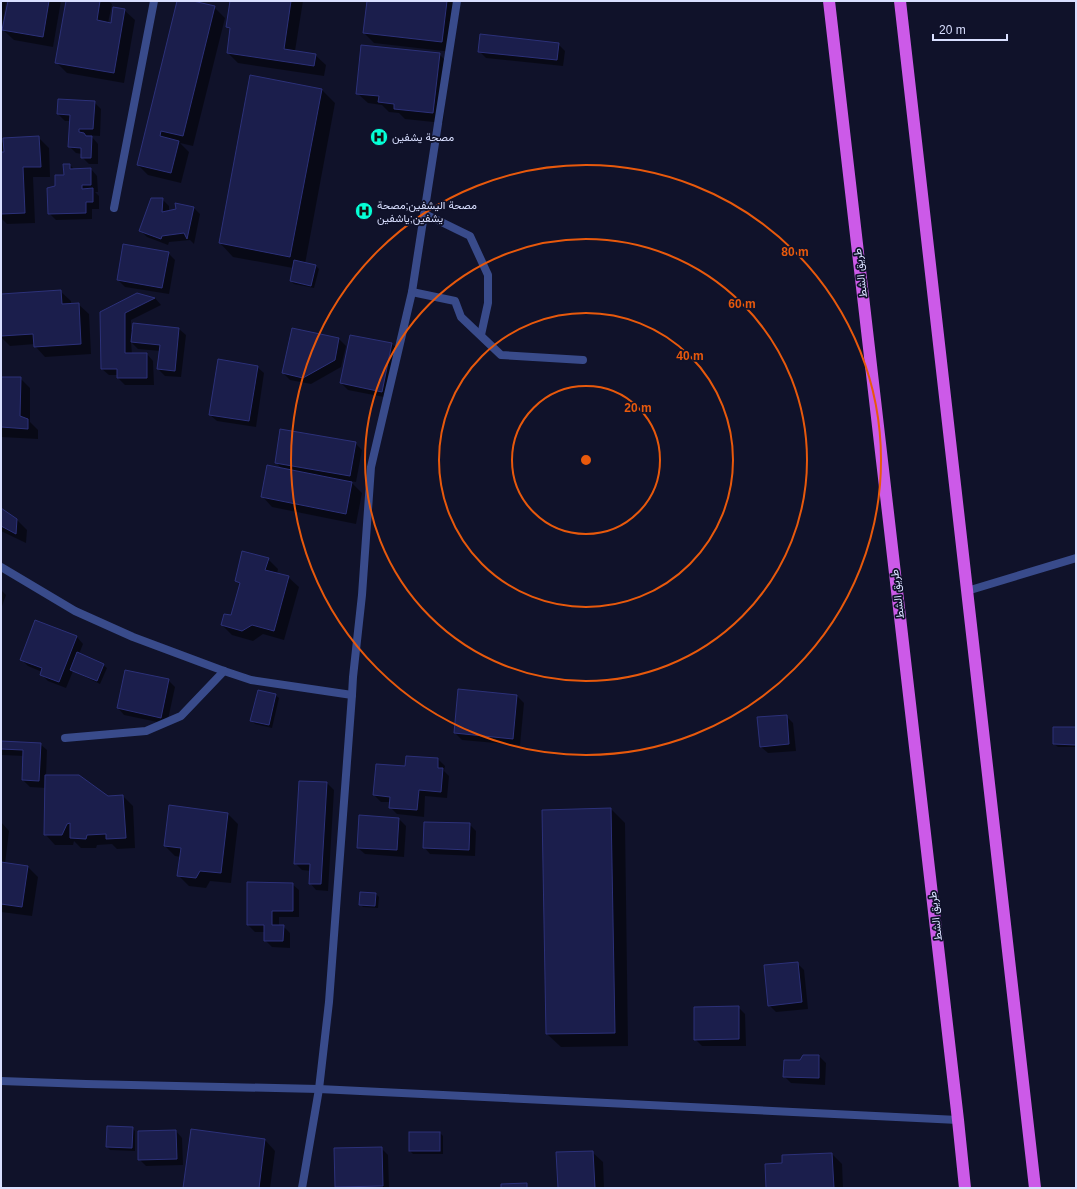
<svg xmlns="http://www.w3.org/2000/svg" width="1077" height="1189" font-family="Arial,Vazirmatn,sans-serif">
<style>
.shadow{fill:#0007}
.building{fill:#1b1e4c;stroke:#2c3179}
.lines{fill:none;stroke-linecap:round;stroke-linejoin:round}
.service{stroke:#394b8b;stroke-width:8}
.minor{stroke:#394b8b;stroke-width:8}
.trunk{stroke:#cc5ae8;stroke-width:12}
.ring{fill:none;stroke:#e8590c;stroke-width:2}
.labels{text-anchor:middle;stroke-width:3.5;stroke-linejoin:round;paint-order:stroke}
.poi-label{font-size:11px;fill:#d9dfff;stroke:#10122a;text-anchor:start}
.street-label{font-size:11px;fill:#d9dfff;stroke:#10122a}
.centre{fill:#e8590c;stroke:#10122a;stroke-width:2}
.ring-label{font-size:12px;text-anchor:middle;font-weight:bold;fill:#e8590c;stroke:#10122a;stroke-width:3.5;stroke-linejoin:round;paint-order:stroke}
</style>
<rect width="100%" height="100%" fill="#10122a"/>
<g class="shadow">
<polygon points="1,1 6,1 1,32"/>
<polygon points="9,1 61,1 53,47 14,40 3,30"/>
<polygon points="67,1 108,1 112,4 108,23 112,24 124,10 135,20 124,83 67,73 57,63"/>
<polygon points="178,1 189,1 214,7 225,18 193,146 180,143 189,152 181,183 148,175 138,165"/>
<polygon points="231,1 303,1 295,51 315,55 326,65 324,76 238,63 228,53 231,31 227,27"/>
<polygon points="368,1 451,1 457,7 452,52 374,43 364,33"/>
<polygon points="558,44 565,51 563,66 486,58 479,51"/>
<polygon points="439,54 449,64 443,123 405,119 399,113 389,112 382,105 368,103 357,93"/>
<polygon points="322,90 335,103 305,264 316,266 319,269 314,288 294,284 291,281 293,268 233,257 220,243"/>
<polygon points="94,102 101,109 100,136 85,135 87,137 92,137 98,144 98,164 89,164 82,157 82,154 76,153 69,146 71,121 65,121 58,114"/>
<polygon points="39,138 49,148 50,177 33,177 35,223 7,224 1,218 1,141 5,145"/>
<polygon points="70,165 75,170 91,169 97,176 98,192 95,192 99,196 99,209 92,209 92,219 56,220 49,213 56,186 65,176"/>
<polygon points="162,199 169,206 169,212 194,208 200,214 194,244 190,240 169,242 168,245 147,237 140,230"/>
<polygon points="168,253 175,260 169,294 125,287 118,280"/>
<polygon points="60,291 71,301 71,304 78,304 89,314 91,354 45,357 35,346 35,344 10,346 1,337 1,295"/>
<polygon points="137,294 155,298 161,305 131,320 131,330 179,329 186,335 181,377 165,376 158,369 160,351 138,349 131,342 132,354 147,354 153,361 154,385 125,385 118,378 118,375 109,375 102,369 101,312"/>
<polygon points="293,329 339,339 346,346 341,367 311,384 290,380 283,373"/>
<polygon points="351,336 392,344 399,351 389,398 348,390 341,383"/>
<polygon points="257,367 264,373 256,427 217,421 210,415"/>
<polygon points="1,378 20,378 30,388 30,422 38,430 38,439 1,437"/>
<polygon points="355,443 362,450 356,482 350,481 362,493 356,524 272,507 262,496 282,469 276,462"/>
<polygon points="1,510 16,519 27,530 26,543 1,531"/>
<polygon points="268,559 278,569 277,574 288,577 299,587 284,640 263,634 253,641 232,635 222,625 232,617 241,586 236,581"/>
<polygon points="1,590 6,595 1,609"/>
<polygon points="77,637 83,644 79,654 103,665 107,668 100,684 73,671 66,688 48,681 41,674 42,672 28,666 21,659"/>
<polygon points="168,680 175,687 167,724 124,715 118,708"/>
<polygon points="275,695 279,698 272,728 255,724 252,721"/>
<polygon points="517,696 524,703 520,745 462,740 455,733"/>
<polygon points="786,716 793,723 796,751 768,753 761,747"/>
<polygon points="1076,728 1076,747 1058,747 1054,744"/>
<polygon points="1,742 40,744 47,750 46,776 108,797 123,796 133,806 135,848 117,849 112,844 97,845 96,848 81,848 74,841 73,845 55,845 45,834 46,788 30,787 23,780 24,756 2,755"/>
<polygon points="406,757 438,759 445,766 444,771 449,776 447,798 425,796 424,817 397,814 390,807 390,802 381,802 374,795 406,767"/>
<polygon points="327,783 334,790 328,891 316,890 310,883 310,871 302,870 295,863"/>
<polygon points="611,809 625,823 628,1046 561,1047 547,1034 543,811"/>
<polygon points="227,813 238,824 231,883 210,881 206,888 189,886 178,875 181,857 175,856 165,846"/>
<polygon points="399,819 406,826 404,857 365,854 358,848"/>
<polygon points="1,822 9,831 5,864 28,867 38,877 32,916 1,912"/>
<polygon points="469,824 476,831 475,856 430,854 424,847"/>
<polygon points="292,884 299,890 299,917 279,917 279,926 283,926 290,933 290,948 272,947 265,940 265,932 255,932 248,925"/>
<polygon points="376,894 379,897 378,908 363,907 360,904"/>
<polygon points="797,963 804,970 808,1009 776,1012 769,1005"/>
<polygon points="738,1007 745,1014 746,1046 702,1046 695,1039"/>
<polygon points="804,1056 819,1056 826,1063 825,1085 791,1083 784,1076 801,1062"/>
<polygon points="132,1128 135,1131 135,1151 110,1150 107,1147"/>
<polygon points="192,1130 265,1140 275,1151 270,1188 184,1188"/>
<polygon points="176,1131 182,1138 183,1165 146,1166 139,1159"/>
<polygon points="440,1133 443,1136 443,1154 413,1154 410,1151"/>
<polygon points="381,1148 388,1155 389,1188 338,1188 336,1186"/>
<polygon points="592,1152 603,1162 604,1188 559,1188"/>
<polygon points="832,1154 842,1164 843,1188 767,1188 783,1164"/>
</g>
<g class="building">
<polygon points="8,1 49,1 43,37 2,30"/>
<polygon points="66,1 100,1 97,20 111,23 113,7 125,9 114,73 55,63"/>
<polygon points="177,1 193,1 215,6 183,136 161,131 160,136 179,141 171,173 137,165"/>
<polygon points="230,1 291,1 284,49 316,54 314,66 227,53 230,28 226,27"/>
<polygon points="367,1 447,1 442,42 363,33"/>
<polygon points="480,34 559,43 557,60 478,52"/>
<polygon points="361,45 440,53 433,113 394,109 394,104 378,102 379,96 356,94"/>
<polygon points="250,75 322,89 290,257 219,243"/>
<polygon points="58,99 95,101 93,129 79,129 79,132 84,133 86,136 92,136 91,158 81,158 81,148 68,147 70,115 57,114"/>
<polygon points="39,136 41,167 23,167 25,213 1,214 1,152 4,152 3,138"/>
<polygon points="63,164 70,164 70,169 91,168 91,185 82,185 82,189 93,188 93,202 86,202 86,213 48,214 47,188 55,186 55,175 64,175"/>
<polygon points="151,198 163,198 162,212 176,209 175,203 194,207 187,239 184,233 162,236 161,239 139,231"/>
<polygon points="123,244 169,252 162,288 117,280"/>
<polygon points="294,260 316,265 311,286 290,281"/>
<polygon points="61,290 62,304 79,303 81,344 34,347 33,334 1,336 1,294"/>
<polygon points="137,293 155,298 125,313 125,353 147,353 147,378 117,378 117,369 101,369 100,312"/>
<polygon points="133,323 179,328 175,371 157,369 160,345 131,342"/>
<polygon points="292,328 339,338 335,360 303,378 282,373"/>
<polygon points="350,335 392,343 382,392 340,383"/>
<polygon points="218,359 258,366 249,421 209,415"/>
<polygon points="1,377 21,377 20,416 28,419 28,429 1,427"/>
<polygon points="280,429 356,442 350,476 275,463"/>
<polygon points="267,465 352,482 346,514 261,497"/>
<polygon points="1,508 17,519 16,534 1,526"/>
<polygon points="242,551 269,558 265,570 289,576 274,631 252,625 242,631 221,625 224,614 231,615 240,583 235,581"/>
<polygon points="35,620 77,636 59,682 40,675 42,668 20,660"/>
<polygon points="77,652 104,664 97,681 70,670"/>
<polygon points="125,670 169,679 161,718 117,708"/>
<polygon points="458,689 517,695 513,739 454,733"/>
<polygon points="258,690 276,694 269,725 250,721"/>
<polygon points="787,715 789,744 760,747 757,717"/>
<polygon points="1053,727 1076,727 1076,745 1053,744"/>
<polygon points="1,741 41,743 39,781 22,780 23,750 1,749"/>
<polygon points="406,756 438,758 438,768 443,768 441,792 419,790 417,810 389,808 390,797 373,795 376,764 405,766"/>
<polygon points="45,775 79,775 108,796 123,795 126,838 106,839 106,834 87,835 86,839 70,838 70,823 67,824 62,835 44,835"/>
<polygon points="299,781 327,782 321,884 309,884 310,864 294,864"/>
<polygon points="169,805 228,813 221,873 200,871 196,878 177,876 181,848 164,846"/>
<polygon points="611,808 615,1033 546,1034 542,810"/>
<polygon points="359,815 399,818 397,850 357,848"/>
<polygon points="424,822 470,823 469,850 423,848"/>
<polygon points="1,862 28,866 22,907 1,904"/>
<polygon points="247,882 293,883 293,911 272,911 272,925 284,925 283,941 264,941 264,925 247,925"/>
<polygon points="360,892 376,893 375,906 359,905"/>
<polygon points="798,962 802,1002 768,1006 764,965"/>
<polygon points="739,1006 739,1039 694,1040 694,1007"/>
<polygon points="803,1055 819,1055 819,1078 783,1077 784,1060 800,1060"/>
<polygon points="107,1126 133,1127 132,1148 106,1147"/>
<polygon points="191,1129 265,1139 259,1188 183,1188"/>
<polygon points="176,1130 177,1159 138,1160 138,1131"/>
<rect x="409" y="1132" width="31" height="19"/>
<polygon points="382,1147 383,1186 335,1187 334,1148"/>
<polygon points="593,1151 595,1188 558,1188 556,1152"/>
<polygon points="832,1153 834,1188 766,1188 765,1164 782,1163 782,1155"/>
<polygon points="527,1183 527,1188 501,1188 501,1184"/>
</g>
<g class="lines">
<g class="service">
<polyline points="425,214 470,236 488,275 488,303 481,335"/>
<polyline points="412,292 455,301 461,317 501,355 583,360"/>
<polyline points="967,591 1076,558"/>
</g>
<g class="minor">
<polyline points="114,208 154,1"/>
<polyline points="1,567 75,611 133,637 224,671 251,680 352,695"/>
<polyline points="65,738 146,731 181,716 224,671"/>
<polyline points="1,1081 86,1084 319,1089 958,1120"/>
<polyline points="302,1188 319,1089 329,1002 352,695 353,677 362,595 371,467 412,292 457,1"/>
</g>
<g class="trunk">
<polyline points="829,1 958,1120 965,1188"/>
<polyline points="900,1 1035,1188"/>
</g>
</g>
<g class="ring">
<circle cx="586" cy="460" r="74"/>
<circle cx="586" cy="460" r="147"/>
<circle cx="586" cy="460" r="221"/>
<circle cx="586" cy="460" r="295"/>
</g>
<defs>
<symbol id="hospital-disc" viewBox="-11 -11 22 22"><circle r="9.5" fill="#05ffd7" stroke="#10122a"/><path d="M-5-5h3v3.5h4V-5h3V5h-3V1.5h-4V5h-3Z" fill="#111"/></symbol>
</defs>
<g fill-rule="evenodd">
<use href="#hospital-disc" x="369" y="127" width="20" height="20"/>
<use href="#hospital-disc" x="354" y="201" width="20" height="20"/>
</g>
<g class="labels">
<g class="poi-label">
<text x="392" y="141">مصحة يشفين</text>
<text x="377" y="209">مصحة اليشفين;مصحة<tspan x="377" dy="13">يشفين;ياشفين</tspan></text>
</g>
<g class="street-label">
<text transform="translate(860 273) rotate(-97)" y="4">طريق الشط</text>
<text transform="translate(897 594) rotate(-97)" y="4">طريق الشط</text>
<text transform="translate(935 916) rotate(-97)" y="4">طريق الشط</text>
</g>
</g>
<circle cx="586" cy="460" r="6" class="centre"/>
<g class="ring-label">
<text x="795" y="256">80 m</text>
<text x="742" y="308">60 m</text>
<text x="690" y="360">40 m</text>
<text x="638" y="412">20 m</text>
</g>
<rect width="1077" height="1189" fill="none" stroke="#d9dfff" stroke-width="4"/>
<path d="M933 34v6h74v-6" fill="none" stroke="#d9dfff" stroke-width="2"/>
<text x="939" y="34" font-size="12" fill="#d9dfff" stroke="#10122a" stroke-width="3" paint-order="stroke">20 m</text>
</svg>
